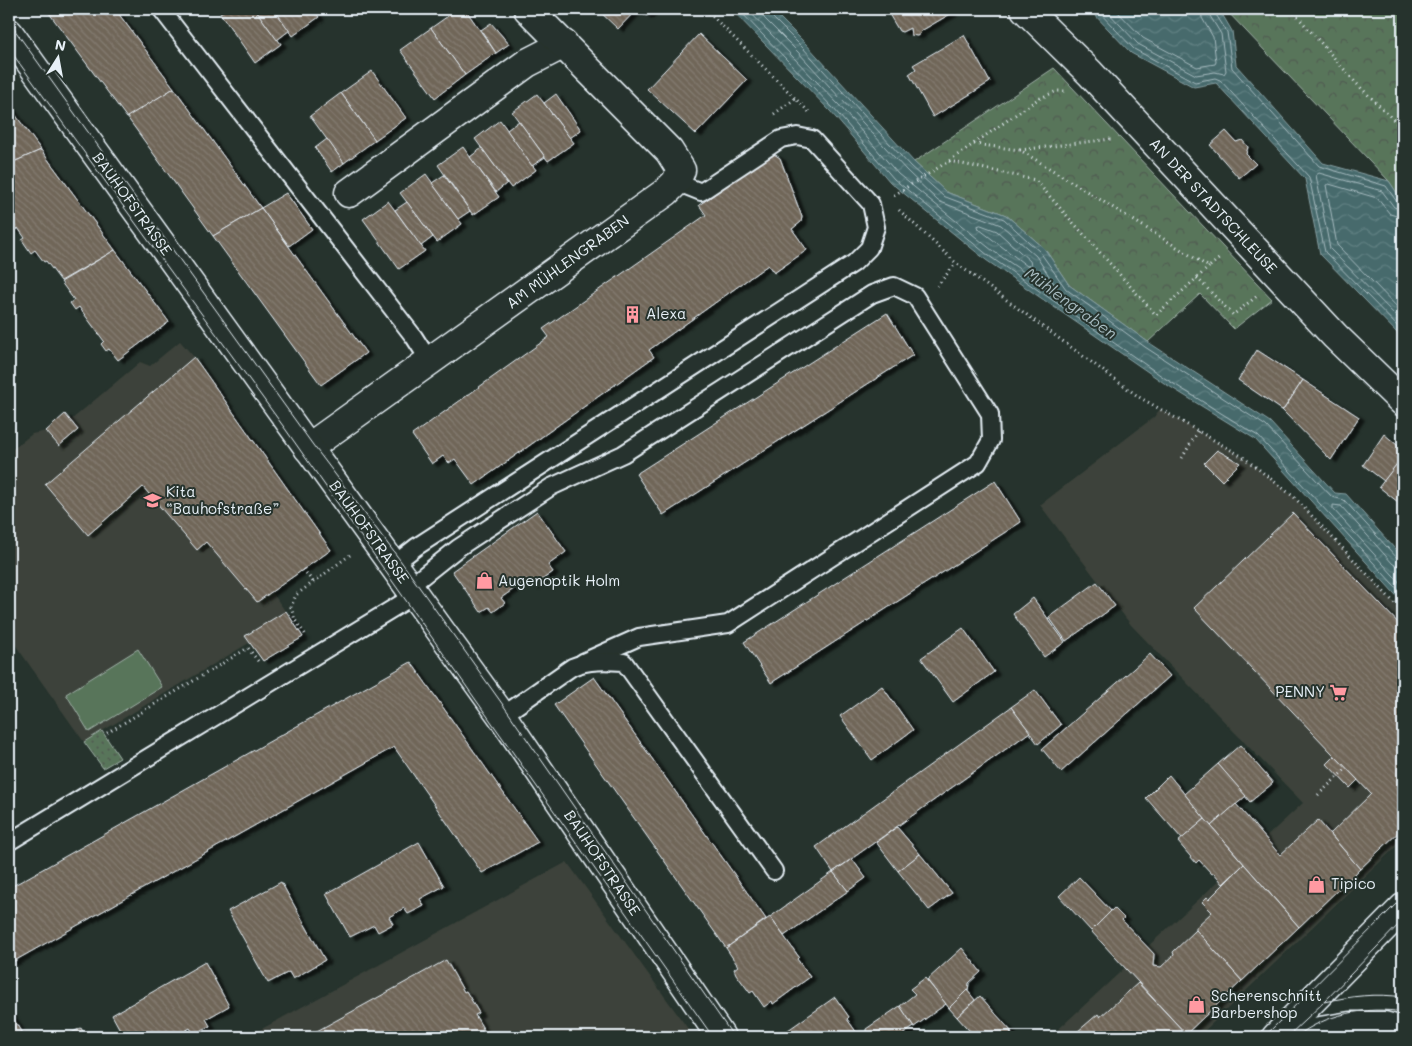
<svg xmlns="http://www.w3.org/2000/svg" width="1412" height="1046" font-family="Mali,sans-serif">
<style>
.built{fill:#3c423a}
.grass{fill:url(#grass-dots);stroke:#a0b2a9}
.forest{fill:url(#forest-crowns);stroke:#a0b2a9}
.pitch{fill:#59745a;stroke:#a0b2a9}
.water{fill:url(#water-waves);stroke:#87a0a4}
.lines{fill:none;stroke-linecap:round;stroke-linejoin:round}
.shore{stroke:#a7bbc0;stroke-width:1}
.building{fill:url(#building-back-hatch);stroke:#e8f1f8;filter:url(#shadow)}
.service-casing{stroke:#e8f1f8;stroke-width:20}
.minor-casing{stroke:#e8f1f8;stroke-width:31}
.tertiary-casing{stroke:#e8f1f8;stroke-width:31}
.path{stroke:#e8f1f8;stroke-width:3;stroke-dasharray:1 4;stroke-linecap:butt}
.service{stroke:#26332d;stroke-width:16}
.minor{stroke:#26332d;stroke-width:28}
.tertiary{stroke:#26332d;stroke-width:28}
.tram{stroke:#e8f1f8;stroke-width:1}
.labels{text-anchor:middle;stroke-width:4;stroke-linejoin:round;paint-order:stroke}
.street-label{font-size:15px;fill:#e8f1f8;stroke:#26332d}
.poi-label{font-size:15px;fill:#e8f1f8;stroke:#26332d;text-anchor:start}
.water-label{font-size:16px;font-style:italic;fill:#a7bbc0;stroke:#26332d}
</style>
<defs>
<pattern id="grass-dots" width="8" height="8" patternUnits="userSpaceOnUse" patternTransform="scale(1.25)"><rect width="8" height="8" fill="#59745a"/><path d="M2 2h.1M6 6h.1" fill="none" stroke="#4f5c51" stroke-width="1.8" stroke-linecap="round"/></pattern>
<pattern id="forest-crowns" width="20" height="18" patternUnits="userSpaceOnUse" patternTransform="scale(1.25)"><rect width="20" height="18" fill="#59745a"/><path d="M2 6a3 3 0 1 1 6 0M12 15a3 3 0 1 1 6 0" fill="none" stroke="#4f5c51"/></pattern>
<pattern id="water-waves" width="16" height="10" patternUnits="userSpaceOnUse" patternTransform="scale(1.25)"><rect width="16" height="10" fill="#466a6c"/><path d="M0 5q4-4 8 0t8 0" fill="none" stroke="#618082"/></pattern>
<pattern id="building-back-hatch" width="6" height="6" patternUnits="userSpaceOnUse" patternTransform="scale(1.25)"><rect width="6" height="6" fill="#706659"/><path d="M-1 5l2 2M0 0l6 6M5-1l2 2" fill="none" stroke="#847c72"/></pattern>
<filter id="shadow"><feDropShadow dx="5.5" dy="3" stdDeviation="1" flood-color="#0009"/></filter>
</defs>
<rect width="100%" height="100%" fill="#26332d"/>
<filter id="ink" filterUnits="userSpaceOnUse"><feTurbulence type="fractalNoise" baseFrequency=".02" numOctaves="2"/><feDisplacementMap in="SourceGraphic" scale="10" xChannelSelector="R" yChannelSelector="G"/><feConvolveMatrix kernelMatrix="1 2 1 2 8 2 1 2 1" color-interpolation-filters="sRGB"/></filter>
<g filter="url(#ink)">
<g class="built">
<polygon points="180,341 194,357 331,550 272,592 303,637 263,661 249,643 84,742 9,636 9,452 32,434 46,431 65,414 71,420 140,362 150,366"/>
<polygon points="1160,409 1243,457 1294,497 1403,612 1403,840 1198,1037 1050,1037 1303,803 1131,625 1040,505 1154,417"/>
<polygon points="567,862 694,1037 247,1037"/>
</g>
<polygon class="grass" points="102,731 120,758 103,768 84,742"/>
<g class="forest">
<polygon points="1225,9 1403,9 1403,202 1389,181"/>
<polygon points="1054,68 1272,299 1234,329 1200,294 1148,342 1069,285 1044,248 1006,215 946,192 914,162"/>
</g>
<polygon class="pitch" points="138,649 162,687 89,732 66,694"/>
<g class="water">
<polygon points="731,9 771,9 806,44 914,162 946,192 1006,215 1044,248 1069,285 1148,342 1270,422 1335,493 1346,494 1403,558 1403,603 1255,439 1164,383 986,260 890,182 831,112"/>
<polygon points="1089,9 1219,9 1232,31 1236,65 1323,163 1389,181 1403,202 1403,339 1320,254 1305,179 1216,83 1194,87 1131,53"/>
</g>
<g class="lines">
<g class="shore">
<polyline points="738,9 834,109 894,179 989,256 1166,379 1258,436 1403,595"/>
<polyline points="747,9 839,105 898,174 993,251 1056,294 1059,294 1059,291 1036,256 1001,225 938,201 906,170 798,52 764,18 761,9"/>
<polyline points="767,9 769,14 803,48 910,166 943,196 1004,219 1040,252 1066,289 1145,347 1266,426 1332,497 1344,500 1398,559 1403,561"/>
<polyline points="1096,9 1134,49 1195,82 1215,78 1220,80 1309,177 1325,252 1403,332"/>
<polyline points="1105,9 1138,44 1196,75 1215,72 1224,74 1226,71 1221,34 1210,16 1208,9"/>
<polyline points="1115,9 1143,38 1197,67 1215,64 1216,62 1213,37 1202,18 1201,9"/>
<polyline points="1215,9 1215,13 1227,32 1232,68 1319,166 1386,186 1397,202 1403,204"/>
<polyline points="1403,210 1394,207 1382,191 1319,173 1316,175 1330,249 1403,323"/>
<polyline points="1403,218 1390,214 1377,198 1329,184 1326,185 1337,245 1403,313"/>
<polygon points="981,225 997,231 1030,261 1031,265 1027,266 979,229 978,226"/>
<polyline points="1403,567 1393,564 1341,506 1333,505 1333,509 1403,586"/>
</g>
</g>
<g class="building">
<polygon points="46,9 115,9 174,88 127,118"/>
<polygon points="226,9 255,9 281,44 255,63 220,13"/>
<polygon points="255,9 274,9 290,30 277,40"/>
<polygon points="274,9 312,9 319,17 293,36"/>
<polygon points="458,9 465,9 496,53 465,75 431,28"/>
<polygon points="597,9 637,9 618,29"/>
<polygon points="638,9 654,9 647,16"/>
<polygon points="886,9 950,9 952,13 921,31 920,34 917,36 911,35 910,28 902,32 899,31"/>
<polygon points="491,23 509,44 496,53 481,30"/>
<polygon points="431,28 465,75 435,98 400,50"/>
<polygon points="699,34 747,80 696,134 647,89"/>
<polygon points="964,35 990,82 933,117 909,74 916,69 913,65"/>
<polygon points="372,71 406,118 375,140 341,93"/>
<polygon points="174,88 261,208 213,236 127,117"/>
<polygon points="341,93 375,140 344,163 310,116"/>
<polygon points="537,94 574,143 548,161 512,112"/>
<polygon points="556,94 581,130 570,138 544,103"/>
<polygon points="9,106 41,150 9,164"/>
<polygon points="500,120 536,170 511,188 475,139"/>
<polygon points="519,121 545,157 532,166 507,130"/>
<polygon points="1226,131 1236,142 1242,140 1248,147 1246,154 1256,164 1239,178 1210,145"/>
<polygon points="327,139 344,163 332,172 315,148"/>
<polygon points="463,147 499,197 473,215 438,165"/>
<polygon points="482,148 507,183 496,192 470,157"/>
<polygon points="41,150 115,250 61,281 46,261 44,262 35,250 31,253 22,240 25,238 18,228 14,231 9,223 9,164"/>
<polygon points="774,154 780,158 802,217 801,222 792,229 807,250 774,273 768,265 649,350 654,357 474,485 455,459 449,463 443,456 432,464 412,435 549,337 543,329 706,215 699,205 771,155"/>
<polygon points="426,174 462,224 437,242 400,193"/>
<polygon points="444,175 470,211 458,219 432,183"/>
<polygon points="286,193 312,229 289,246 261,208"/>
<polygon points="388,201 425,251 399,269 363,219"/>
<polygon points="407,202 433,237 421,246 395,210"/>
<polygon points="261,208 366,353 321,385 213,236"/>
<polygon points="115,250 169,322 118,360 109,349 106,351 101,344 104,341 79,307 75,310 70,303 74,300 61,282"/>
<polygon points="887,313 913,355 663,515 636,474"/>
<polygon points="1257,350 1303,380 1284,409 1282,410 1238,380"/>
<polygon points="194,357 331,550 257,602 206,542 197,550 143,487 88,535 45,484"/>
<polygon points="1303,380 1359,417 1331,460 1282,410 1284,409"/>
<polygon points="65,414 78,430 59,446 46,431"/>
<polygon points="1384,434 1403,450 1403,456 1384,481 1363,465"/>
<polygon points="1217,450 1240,463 1222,481 1204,463"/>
<polygon points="1403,456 1403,506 1379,487"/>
<polygon points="995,481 1021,522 771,683 744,642"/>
<polygon points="537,511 566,552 548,565 553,572 533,586 528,579 501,598 505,603 493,612 489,607 481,612 452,571"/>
<polygon points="1293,513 1403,628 1403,828 1360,869 1330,834 1371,794 1194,608"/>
<polygon points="1097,582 1115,606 1066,641 1049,617"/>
<polygon points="1033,598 1065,642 1044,657 1013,614"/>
<polygon points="286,611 303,637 263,661 245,636"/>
<polygon points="963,628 994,672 953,702 921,658"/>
<polygon points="1150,654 1170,676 1061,772 1042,749"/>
<polygon points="411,662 538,842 482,873 394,747 9,964 9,888"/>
<polygon points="594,677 766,919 726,948 554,705"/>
<polygon points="882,686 913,730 872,760 840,716"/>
<polygon points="1035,690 1061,725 1038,744 1011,707"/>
<polygon points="1011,707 1030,732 833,872 816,847"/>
<polygon points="1240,745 1273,783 1250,802 1218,764"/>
<polygon points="1335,756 1358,780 1350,788 1327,764"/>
<polygon points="1218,764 1246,796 1211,826 1184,794"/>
<polygon points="1169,775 1205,819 1182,839 1146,798"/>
<polygon points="1236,804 1280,855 1318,820 1360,869 1299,927 1211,826"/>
<polygon points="1205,819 1244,864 1223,884 1214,873 1212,874 1199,860 1196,863 1178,842"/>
<polygon points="897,827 920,854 898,871 876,842"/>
<polygon points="419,842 444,886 420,899 424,906 408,914 404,908 389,917 393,924 378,932 374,925 350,937 326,894"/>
<polygon points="920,854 952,893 929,910 898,871"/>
<polygon points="852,859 866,878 848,891 833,872"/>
<polygon points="1244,864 1299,927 1242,981 1196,930 1196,927 1212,912 1202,902 1207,897 1209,899"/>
<polygon points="833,872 848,891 784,936 770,917"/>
<polygon points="1079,877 1111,911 1091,931 1059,896"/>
<polygon points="281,882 325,960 293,979 289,972 268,983 228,911"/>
<polygon points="1114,908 1124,918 1122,920 1154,954 1153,966 1161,967 1174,955 1173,952 1196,930 1242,981 1186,1034 1091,931"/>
<polygon points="770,917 799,957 797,959 810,977 773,1004 772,1001 764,1007 753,991 750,993 736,974 734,969 738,966 726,948"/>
<polygon points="962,948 981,972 969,983 968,991 967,990 949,1008 927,980"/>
<polygon points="446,960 464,992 466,991 479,1013 475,1015 488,1037 306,1037"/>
<polygon points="205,962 229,1006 206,1019 210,1026 194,1034 190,1028 175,1037 124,1037 112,1015"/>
<polygon points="925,978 946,1004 914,1027 900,1006 915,994 910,989"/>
<polygon points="1138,983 1186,1034 1182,1037 1082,1037 1077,1032 1098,1014 1100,1017"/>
<polygon points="967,990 975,1000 957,1017 949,1008"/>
<polygon points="980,996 1011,1031 1010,1032 1015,1037 975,1037 957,1017"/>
<polygon points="835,997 849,1017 847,1019 857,1033 866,1034 866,1029 900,1006 914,1027 899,1037 782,1037 781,1035"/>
<polygon points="9,1011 24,1037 9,1037"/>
<polygon points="81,1028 86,1037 63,1037"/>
</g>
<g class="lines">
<defs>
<g id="service">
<polyline points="161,9 414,337 430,362"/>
<polyline points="393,565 416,547 854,263 869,248 876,227 871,204 812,139 797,136 781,139 701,192 676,182"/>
<polyline points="409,587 458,548 551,487 623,454 872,294 894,286 915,296 990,414 991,440 978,463 728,624 639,637 583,662"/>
<path d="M502 716 572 667C589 660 606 661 624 662L774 871"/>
<polyline points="9,842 415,595"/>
</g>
<g id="minor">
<polyline points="1025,9 1090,73 1335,336 1403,402"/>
<polyline points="349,193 527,63 564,44"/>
<polyline points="308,448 666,192 676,182 681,170 669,151 528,9"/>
<polyline points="1284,1037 1350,1026 1384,1026 1403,1031"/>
</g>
<g id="tertiary">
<polyline points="9,33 502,716 721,1037"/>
<polyline points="1276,1037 1403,908"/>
</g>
</defs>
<use href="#service" class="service-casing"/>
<use href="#minor" class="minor-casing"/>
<use href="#tertiary" class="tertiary-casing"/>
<g class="path">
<polyline points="705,9 809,112"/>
<polyline points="1291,9 1356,83 1403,129"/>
<polyline points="774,114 796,98"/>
<polyline points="974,144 1020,150 1209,267 1221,257"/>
<polyline points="1020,150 1111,139"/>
<polyline points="949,161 1035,180 1156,315 1209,267"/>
<polyline points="894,195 949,161 1038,99 1057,91 1065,91"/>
<polyline points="899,210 956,263 1139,397 1243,457 1294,497 1403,612"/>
<polyline points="1197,278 1233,315 1257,296"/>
<polyline points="937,286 956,263"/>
<polyline points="1182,458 1198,431"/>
<polyline points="303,569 313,582"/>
<polyline points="305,634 295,620 291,607 296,595 350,555"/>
<polyline points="107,733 248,648 258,661"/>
<polyline points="1318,795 1347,768"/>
</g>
<use href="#service" class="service"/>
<use href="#minor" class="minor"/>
<use href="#tertiary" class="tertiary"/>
<g class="tram">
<polyline points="9,22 313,445 400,560 508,712 734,1037"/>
<polyline points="9,49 286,430 713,1037"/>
<path d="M1324 1002C1351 996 1376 993 1403 997"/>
<polyline points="1264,1037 1403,897"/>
<polyline points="1287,1037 1324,1002 1403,920"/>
<path d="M1296 1037C1325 1014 1366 1006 1403 1012"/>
</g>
</g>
</g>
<defs>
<symbol id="building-bare" viewBox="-9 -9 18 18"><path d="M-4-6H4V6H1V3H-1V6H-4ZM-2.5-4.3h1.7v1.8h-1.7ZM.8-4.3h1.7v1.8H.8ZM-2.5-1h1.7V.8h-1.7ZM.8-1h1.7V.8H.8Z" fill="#ff9aa2" stroke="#26332d" stroke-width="2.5" paint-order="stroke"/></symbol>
<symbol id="school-bare" viewBox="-9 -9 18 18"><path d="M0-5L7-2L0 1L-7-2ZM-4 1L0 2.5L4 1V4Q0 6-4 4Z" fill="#ff9aa2" stroke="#26332d" stroke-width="2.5" paint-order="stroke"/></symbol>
<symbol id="shop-bare" viewBox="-9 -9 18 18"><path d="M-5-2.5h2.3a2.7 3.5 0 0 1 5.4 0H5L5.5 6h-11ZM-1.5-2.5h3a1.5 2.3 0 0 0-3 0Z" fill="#ff9aa2" stroke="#26332d" stroke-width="2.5" paint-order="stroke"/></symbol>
<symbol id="supermarket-bare" viewBox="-9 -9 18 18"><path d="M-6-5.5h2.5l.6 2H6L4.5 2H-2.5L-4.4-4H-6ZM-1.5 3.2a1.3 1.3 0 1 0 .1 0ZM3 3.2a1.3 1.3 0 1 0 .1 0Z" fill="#ff9aa2" stroke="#26332d" stroke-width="2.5" paint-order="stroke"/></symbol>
</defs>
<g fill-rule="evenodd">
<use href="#building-bare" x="620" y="302" width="25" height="25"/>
<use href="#school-bare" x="140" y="488" width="25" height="25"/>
<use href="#shop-bare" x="472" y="568" width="25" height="25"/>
<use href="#supermarket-bare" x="1326" y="680" width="25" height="25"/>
<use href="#shop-bare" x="1304" y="872" width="25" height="25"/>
<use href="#shop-bare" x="1184" y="992" width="25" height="25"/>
</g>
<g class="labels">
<g class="street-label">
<text transform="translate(132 204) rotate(54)" y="5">BAUHOFSTRASSE</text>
<text transform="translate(1213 206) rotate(47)" y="5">AN DER STADTSCHLEUSE</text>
<text transform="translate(568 262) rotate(-36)" y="5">AM MÜHLENGRABEN</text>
<text transform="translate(369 532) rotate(54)" y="5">BAUHOFSTRASSE</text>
<text transform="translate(602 863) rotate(56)" y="5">BAUHOFSTRASSE</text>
</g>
<g class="poi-label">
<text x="646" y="319">Alexa</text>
<text x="166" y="497">Kita<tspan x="166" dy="17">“Bauhofstraße”</tspan></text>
<text x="498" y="586">Augenoptik Holm</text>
<text x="1325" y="697" text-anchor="end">PENNY</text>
<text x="1331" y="889">Tipico</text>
<text x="1211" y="1001">Scherenschnitt<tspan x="1211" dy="17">Barbershop</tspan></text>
</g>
<g class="water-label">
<text transform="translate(1071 303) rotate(36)" y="6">Mühlengraben</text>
</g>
</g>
<rect width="1412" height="1046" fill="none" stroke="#26332d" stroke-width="30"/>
<rect x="15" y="15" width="1382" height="1016" fill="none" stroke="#e8f1f8" stroke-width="2" filter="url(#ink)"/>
<g transform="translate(58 58) rotate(11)" stroke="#26332d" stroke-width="4" paint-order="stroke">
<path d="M0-4L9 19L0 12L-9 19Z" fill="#e8f1f8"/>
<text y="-8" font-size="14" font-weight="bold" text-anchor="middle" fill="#e8f1f8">N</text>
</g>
</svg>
